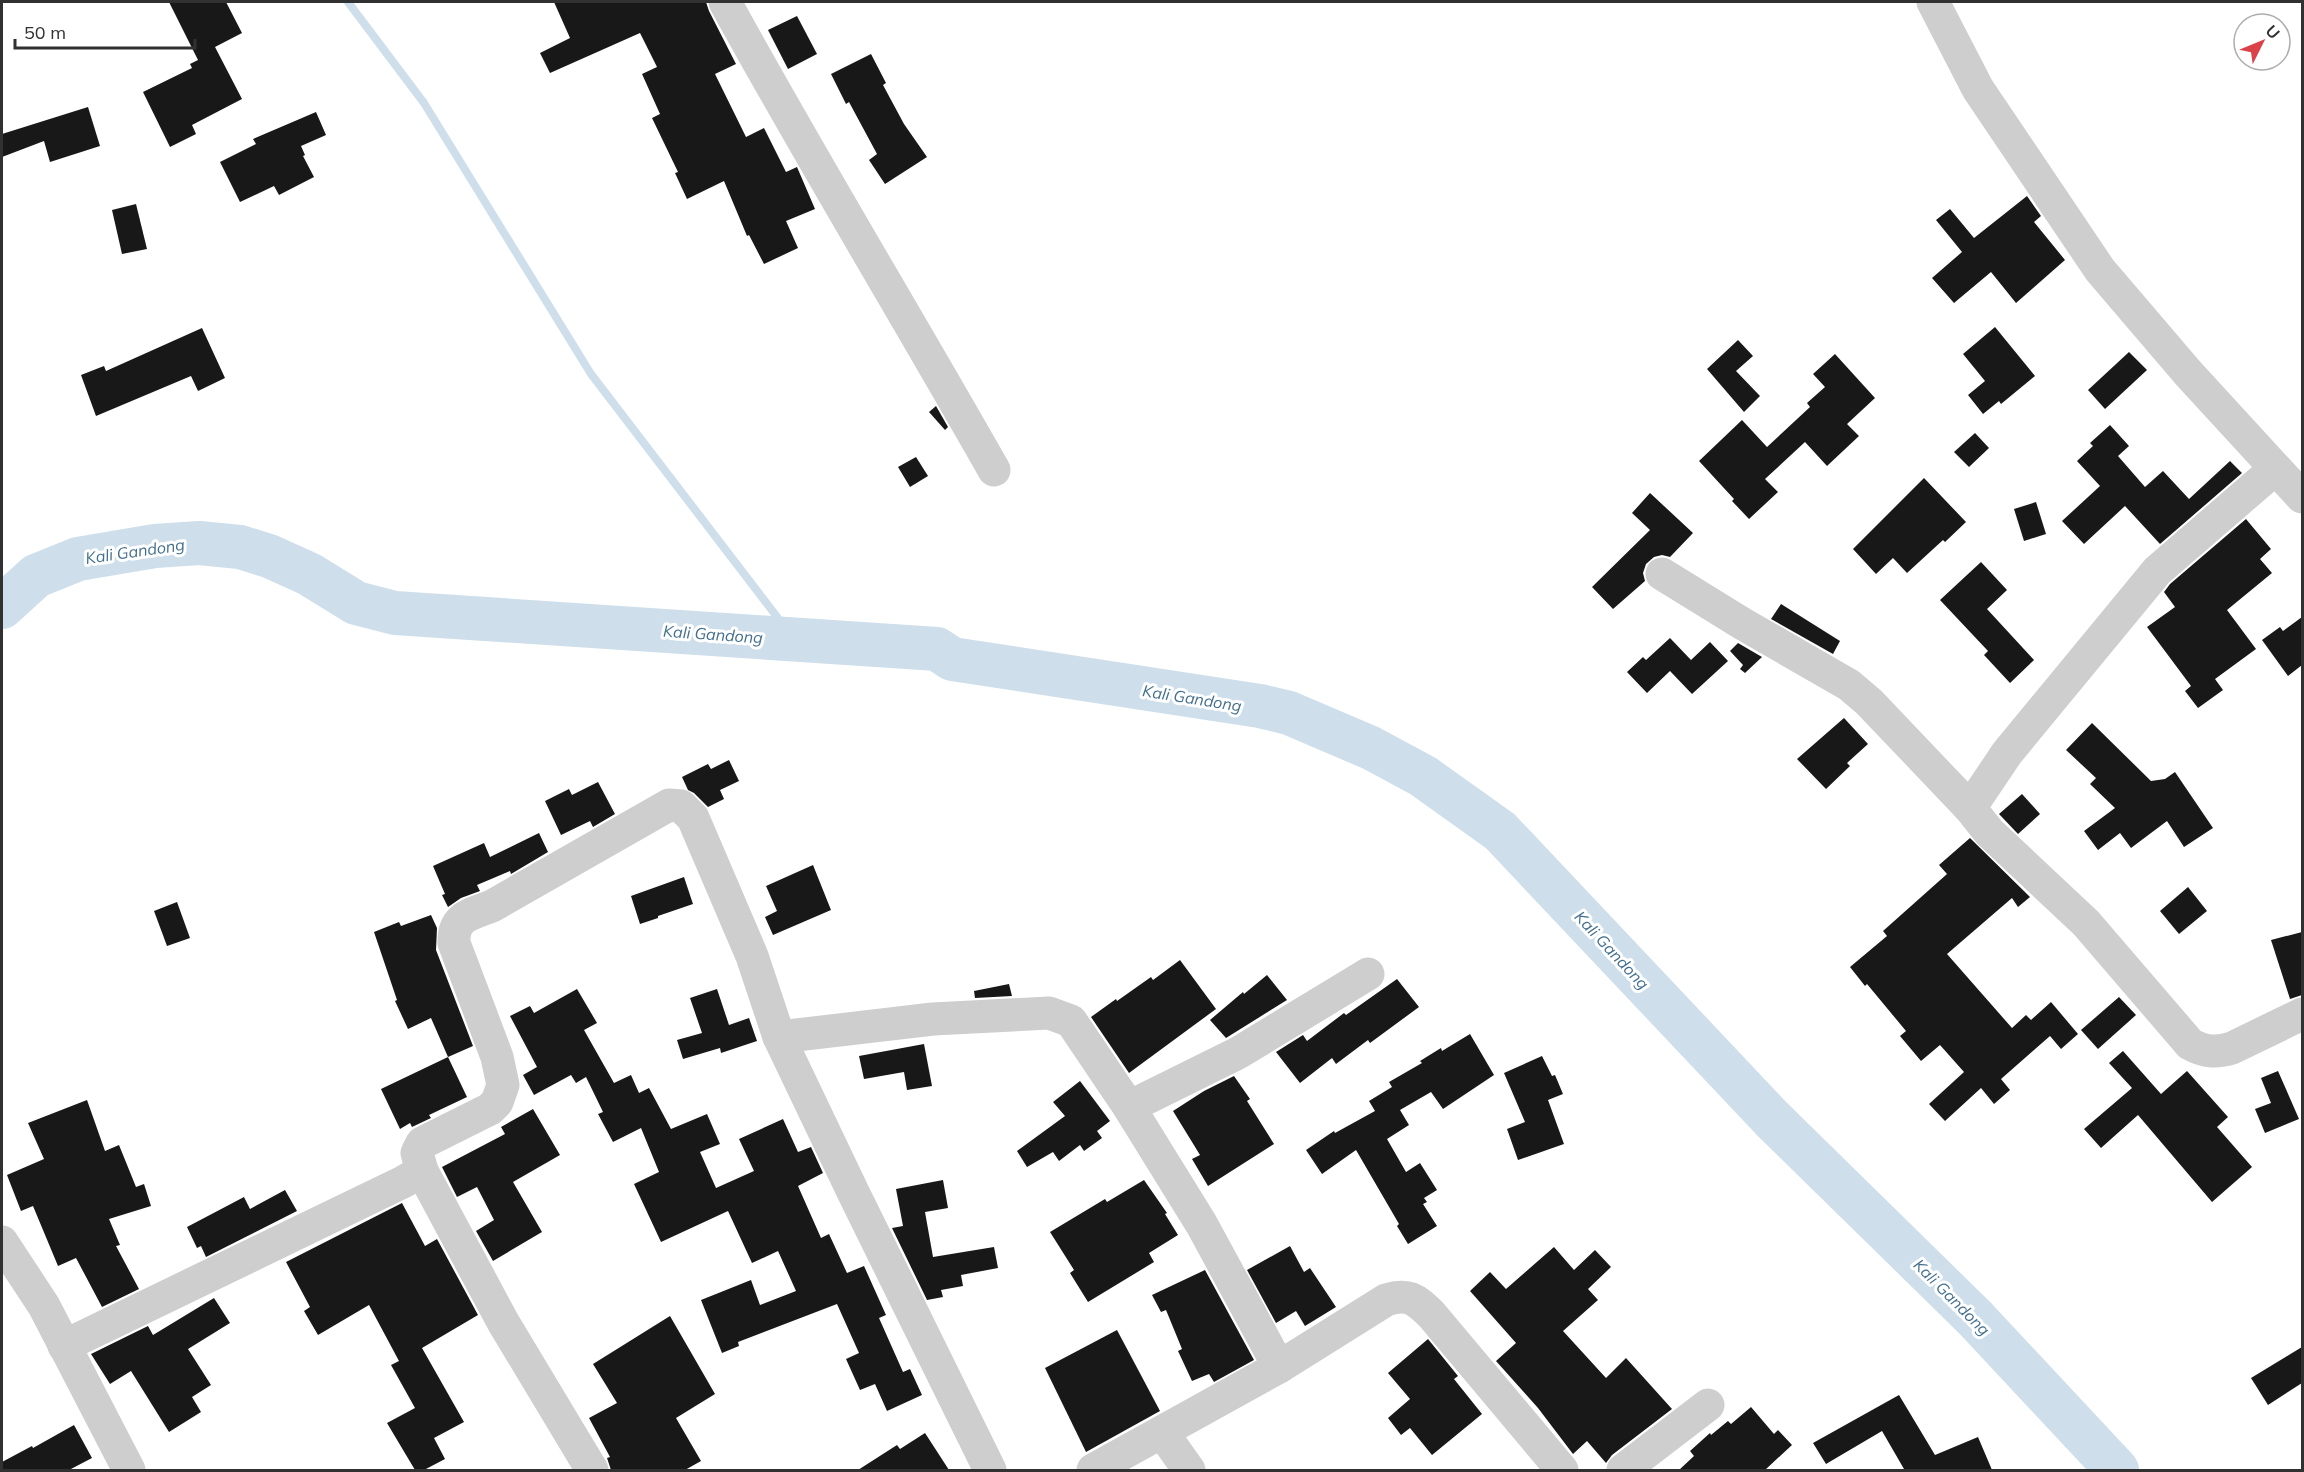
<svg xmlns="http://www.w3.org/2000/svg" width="2304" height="1472" font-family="Mulish,sans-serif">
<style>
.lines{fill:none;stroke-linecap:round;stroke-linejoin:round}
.stream{stroke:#cedfeb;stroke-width:8}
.river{stroke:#cedfeb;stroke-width:44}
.building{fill:#181818}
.minor{stroke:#cecece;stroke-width:33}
.labels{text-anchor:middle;stroke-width:6;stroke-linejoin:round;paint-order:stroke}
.water-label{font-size:16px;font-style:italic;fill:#436f8e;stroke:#fff}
</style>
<rect width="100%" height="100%" fill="#fff"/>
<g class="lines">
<polyline class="stream" points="348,2 424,103 591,374 794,639"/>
<polyline class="river" points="2,607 36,576 78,559 155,546 199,543 240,547 269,556 309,574 356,603 395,613 937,649 952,659 1260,706 1289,713 1371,748 1423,776 1500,831 1771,1118 1975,1318 2117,1470"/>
</g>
<g class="building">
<polygon points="169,2 226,2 242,33 215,47 242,99 192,125 196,134 170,147 143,92 192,68 190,64 198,60"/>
<polygon points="554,2 706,2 709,11 736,64 715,74 746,137 764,128 786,172 797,167 815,209 786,221 798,248 764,264 749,235 747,236 724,181 687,199 675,173 678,172 652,118 660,114 642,74 657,67 640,33 550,73 540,53 570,38"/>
<polygon points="797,16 817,54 788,69 768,30"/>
<polygon points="871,54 886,83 883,85 904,124 927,157 885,184 869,160 877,154 849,102 846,104 831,74"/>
<polygon points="88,107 100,146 50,162 44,141 2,157 2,134"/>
<polygon points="316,112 326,135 301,146 305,155 303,156 314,177 279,195 274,186 240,202 220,162 256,144 253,139"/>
<polygon points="2027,196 2041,216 2034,222 2065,260 2016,303 1991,272 1954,303 1932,278 1962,252 1936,220 1950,209 1974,238"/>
<polygon points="136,204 147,249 122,254 112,210"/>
<polygon points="1995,327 2035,376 2001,404 1999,401 1983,414 1968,395 1985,381 1963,354"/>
<polygon points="202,328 225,378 198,391 191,376 96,416 81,375 104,366 106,371"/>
<polygon points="1738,340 1753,356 1736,371 1760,396 1744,412 1707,369"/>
<polygon points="2129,352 2147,370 2105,409 2088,390"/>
<polygon points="1835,354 1875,398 1847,424 1859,436 1827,466 1805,442 1765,479 1778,492 1749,519 1732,501 1734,499 1699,461 1742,420 1767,447 1810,407 1807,403 1825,387 1813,374"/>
<polygon points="936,406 948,427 945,430 929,412"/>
<polygon points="2110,425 2129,446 2118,456 2145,487 2163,471 2189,499 2230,461 2242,473 2160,544 2125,506 2084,544 2062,521 2100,486 2077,461 2093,446 2090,443"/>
<polygon points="1975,433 1989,448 1969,467 1954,452"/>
<polygon points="916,457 928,476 910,487 898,467"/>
<polygon points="1924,478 1966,522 1945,542 1943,540 1907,573 1893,558 1876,574 1853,549"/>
<polygon points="1650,493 1693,533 1670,557 1662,555 1654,557 1646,564 1643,573 1645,581 1613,609 1592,587 1650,530 1632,513"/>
<polygon points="2036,502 2046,534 2024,541 2014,509"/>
<polygon points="2246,519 2271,549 2260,559 2272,573 2227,610 2256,649 2215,679 2223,690 2198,708 2185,691 2191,686 2147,627 2175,607 2164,592 2170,584"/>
<polygon points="1981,562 2007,590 1987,609 2034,660 2010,683 1984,655 1988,651 1940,600"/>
<polygon points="1781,604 1840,641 1833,654 1771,619"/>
<polygon points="2302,617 2302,665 2288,676 2262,640 2280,627 2283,631"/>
<polygon points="1670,638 1691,660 1710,642 1728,661 1692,694 1670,671 1647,693 1627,672 1643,657 1646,660"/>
<polygon points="1738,643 1762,657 1745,673 1740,669 1743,665 1730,651"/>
<polygon points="1844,718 1868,744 1847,763 1850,766 1826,789 1797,759"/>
<polygon points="2092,723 2151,781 2165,779 2175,772 2213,828 2184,847 2167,821 2131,848 2120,833 2098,850 2084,831 2115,808 2090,784 2096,778 2066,750"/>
<polygon points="729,760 739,781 720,790 724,799 708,807 694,793 688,790 682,777 708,764 711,769"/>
<polygon points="598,782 615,814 593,827 590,821 561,835 545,801 569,789 572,795"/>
<polygon points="2022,794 2040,814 2018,834 1999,814"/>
<polygon points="539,833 548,852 511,874 510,871 477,885 480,891 461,898 448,907 442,895 445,894 433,866 484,843 490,857"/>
<polygon points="1970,838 2030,897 2018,907 2012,898 1947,954 2012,1028 2026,1015 2031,1020 2051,1002 2078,1034 2061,1049 2050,1036 2001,1079 2010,1090 1994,1104 1981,1088 1945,1121 1929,1104 1964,1072 1940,1045 1921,1061 1900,1036 1906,1031 1867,984 1865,986 1850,967 1887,936 1883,931 1947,874 1939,865"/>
<polygon points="813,865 831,910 773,935 765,917 777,911 766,886"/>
<polygon points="684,877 693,904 658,916 658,918 640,924 631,896"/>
<polygon points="2188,887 2207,911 2179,934 2160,911"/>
<polygon points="177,902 190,938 167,946 154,911"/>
<polygon points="431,915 437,928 436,950 473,1046 448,1057 431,1018 408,1029 395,1001 397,1000 374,932 399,922 401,926"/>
<polygon points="2302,932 2302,995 2290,999 2271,940"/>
<polygon points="1180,960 1216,1009 1129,1073 1091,1017 1116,999 1117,1001 1151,977 1153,980"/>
<polygon points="1267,975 1287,1000 1226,1038 1210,1020 1243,992 1244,994"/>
<polygon points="1397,979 1419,1007 1370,1043 1368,1040 1336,1064 1332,1058 1300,1083 1276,1052 1303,1035 1307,1041 1344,1013 1346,1015"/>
<polygon points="1009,984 1012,996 975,998 974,991"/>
<polygon points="577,989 597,1023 584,1030 614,1083 631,1075 639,1093 649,1088 671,1129 707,1114 720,1144 700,1152 716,1188 754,1171 739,1139 783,1119 798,1152 811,1147 823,1173 798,1186 821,1238 829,1234 847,1273 864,1266 886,1315 879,1318 903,1372 910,1369 922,1395 887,1411 875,1384 860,1390 846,1359 859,1353 837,1304 738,1342 739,1346 722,1353 701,1300 751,1280 760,1305 796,1291 778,1251 752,1263 728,1211 661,1242 634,1184 659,1172 641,1128 613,1142 598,1114 603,1112 586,1077 576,1083 571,1075 534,1095 523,1075 537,1067 510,1016 530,1006 534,1013"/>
<polygon points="717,989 729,1025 749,1018 757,1041 721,1053 720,1048 683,1059 677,1040 702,1033 690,998"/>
<polygon points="2119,997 2136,1015 2098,1049 2081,1030"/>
<polygon points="1470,1034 1494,1075 1443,1109 1431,1092 1400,1110 1409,1125 1387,1139 1406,1172 1420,1163 1437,1190 1424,1198 1427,1202 1423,1204 1437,1226 1408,1244 1397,1226 1399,1224 1356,1150 1322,1174 1306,1150 1334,1131 1335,1133 1375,1111 1369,1101 1392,1087 1389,1082 1422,1063 1420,1061 1441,1048 1442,1051"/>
<polygon points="924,1044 932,1086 907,1090 904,1072 864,1079 859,1056"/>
<polygon points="2123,1051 2161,1094 2187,1071 2228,1117 2217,1127 2252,1167 2212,1202 2138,1115 2101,1148 2084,1129 2132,1088 2109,1063"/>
<polygon points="1542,1056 1552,1076 1555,1075 1563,1094 1548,1100 1564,1144 1518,1160 1507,1129 1525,1122 1504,1073"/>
<polygon points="448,1057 467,1097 429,1115 431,1118 412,1127 410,1123 400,1129 381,1089"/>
<polygon points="2278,1071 2299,1119 2265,1133 2255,1109 2271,1103 2261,1078"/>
<polygon points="1234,1076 1250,1099 1247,1101 1274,1144 1208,1186 1192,1159 1200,1155 1173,1111 1204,1091"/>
<polygon points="1080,1081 1110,1121 1097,1131 1102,1138 1084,1151 1080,1145 1059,1161 1053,1152 1027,1167 1017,1151 1065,1116 1053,1102"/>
<polygon points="87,1100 105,1151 119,1145 136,1187 144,1184 151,1206 109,1219 120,1245 116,1246 139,1289 102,1307 76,1258 58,1266 33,1206 21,1211 7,1175 44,1159 28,1123"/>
<polygon points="533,1109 560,1155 513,1182 542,1232 493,1261 476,1231 494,1220 477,1187 457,1197 442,1167 505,1134 501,1127"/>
<polygon points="943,1180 948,1208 925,1212 933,1257 994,1247 998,1268 961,1275 963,1286 941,1290 943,1297 927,1300 892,1228 903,1226 896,1189"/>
<polygon points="1144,1180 1167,1213 1165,1214 1178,1235 1149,1253 1154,1262 1088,1302 1070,1273 1074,1270 1050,1232 1105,1199 1107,1202"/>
<polygon points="285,1190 297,1211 206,1257 201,1246 197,1248 187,1227 244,1197 250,1209"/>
<polygon points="402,1203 425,1246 437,1239 478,1315 422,1348 464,1422 434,1438 445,1459 424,1470 415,1470 387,1423 415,1408 391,1365 399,1361 369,1305 318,1335 304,1311 310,1307 286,1262"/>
<polygon points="1290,1246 1304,1272 1310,1268 1336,1307 1305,1326 1296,1311 1276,1323 1247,1270"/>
<polygon points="1554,1247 1574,1270 1595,1250 1611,1267 1588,1289 1598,1300 1563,1331 1606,1378 1626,1358 1672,1409 1612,1455 1606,1463 1587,1441 1573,1454 1538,1408 1496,1361 1516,1343 1470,1291 1490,1272 1506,1289"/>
<polygon points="1205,1270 1254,1360 1214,1382 1209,1374 1192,1381 1178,1351 1182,1349 1166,1310 1161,1312 1152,1295"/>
<polygon points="214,1298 230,1323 188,1349 211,1385 192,1397 201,1412 169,1432 131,1371 110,1384 91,1354 148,1326 153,1335"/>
<polygon points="670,1316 715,1394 676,1418 701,1461 685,1470 611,1470 607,1458 610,1457 589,1418 617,1403 593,1364"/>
<polygon points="1117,1330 1160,1411 1086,1452 1045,1368"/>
<polygon points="1428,1339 1458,1376 1454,1379 1482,1414 1432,1455 1410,1428 1401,1435 1388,1418 1410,1399 1388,1373"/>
<polygon points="2302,1347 2302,1383 2268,1405 2251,1378"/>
<polygon points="1899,1395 1935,1455 1978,1437 1992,1470 1900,1470 1904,1469 1882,1431 1826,1464 1813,1443"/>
<polygon points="1751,1407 1774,1434 1778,1430 1792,1445 1765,1470 1679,1470 1694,1456 1690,1451 1710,1433 1711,1435 1728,1421 1731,1424"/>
<polygon points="74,1425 92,1458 69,1470 2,1470 2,1462 32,1446 33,1448"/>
<polygon points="925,1433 949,1470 858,1470 897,1445 900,1449"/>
</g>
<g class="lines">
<g class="minor">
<path d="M725 2C811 159 905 313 994 470"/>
<polyline points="1933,2 1978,89 2100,270 2188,373 2302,497"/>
<path d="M2275 469 2157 571 2007 753 1970 808 1989 832 2086 923 2190 1044C2204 1052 2216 1053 2232 1048L2302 1014"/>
<polyline points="1662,574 1743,624 1849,685 1869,702 1970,808"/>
<polyline points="779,1037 933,1019 1049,1013 1071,1021 1129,1107 1202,1225 1279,1367"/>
<polyline points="1129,1107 1238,1053 1368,974"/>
<polyline points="2,1242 44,1306 129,1470"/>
<polyline points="64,1346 403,1182 422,1171"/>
<polyline points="1162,1432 1189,1470"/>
<path d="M592 1470 503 1322 422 1171 417 1153 422 1143 490 1109 497 1102 503 1085 497 1057 454 943C453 916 470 915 492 906L669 805 681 806 693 818 752 956 779 1037 853 1192 990 1470"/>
<path d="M1093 1470 1279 1367 1386 1300C1409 1293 1415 1299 1431 1314L1562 1470"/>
<polyline points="1623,1470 1708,1405"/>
</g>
</g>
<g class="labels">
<g class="water-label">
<text transform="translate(135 551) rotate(-8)" y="6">Kali Gandong</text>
<text transform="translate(713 634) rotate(4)" y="6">Kali Gandong</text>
<text transform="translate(1192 698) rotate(9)" y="6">Kali Gandong</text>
<text transform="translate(1612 950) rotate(47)" y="6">Kali Gandong</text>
<text transform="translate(1952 1297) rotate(45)" y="6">Kali Gandong</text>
</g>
</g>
<rect width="2304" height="1472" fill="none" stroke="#313131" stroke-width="6"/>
<g transform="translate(2262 42) rotate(47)"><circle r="28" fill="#ffffff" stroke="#adadad" stroke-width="1.5"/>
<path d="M0-4.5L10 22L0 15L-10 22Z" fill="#da4148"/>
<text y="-9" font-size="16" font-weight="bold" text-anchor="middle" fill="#313131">U</text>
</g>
<path d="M15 39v9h180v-9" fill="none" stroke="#313131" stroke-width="3"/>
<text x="24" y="39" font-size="18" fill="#313131" stroke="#ffffff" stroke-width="4.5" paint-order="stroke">50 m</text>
</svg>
